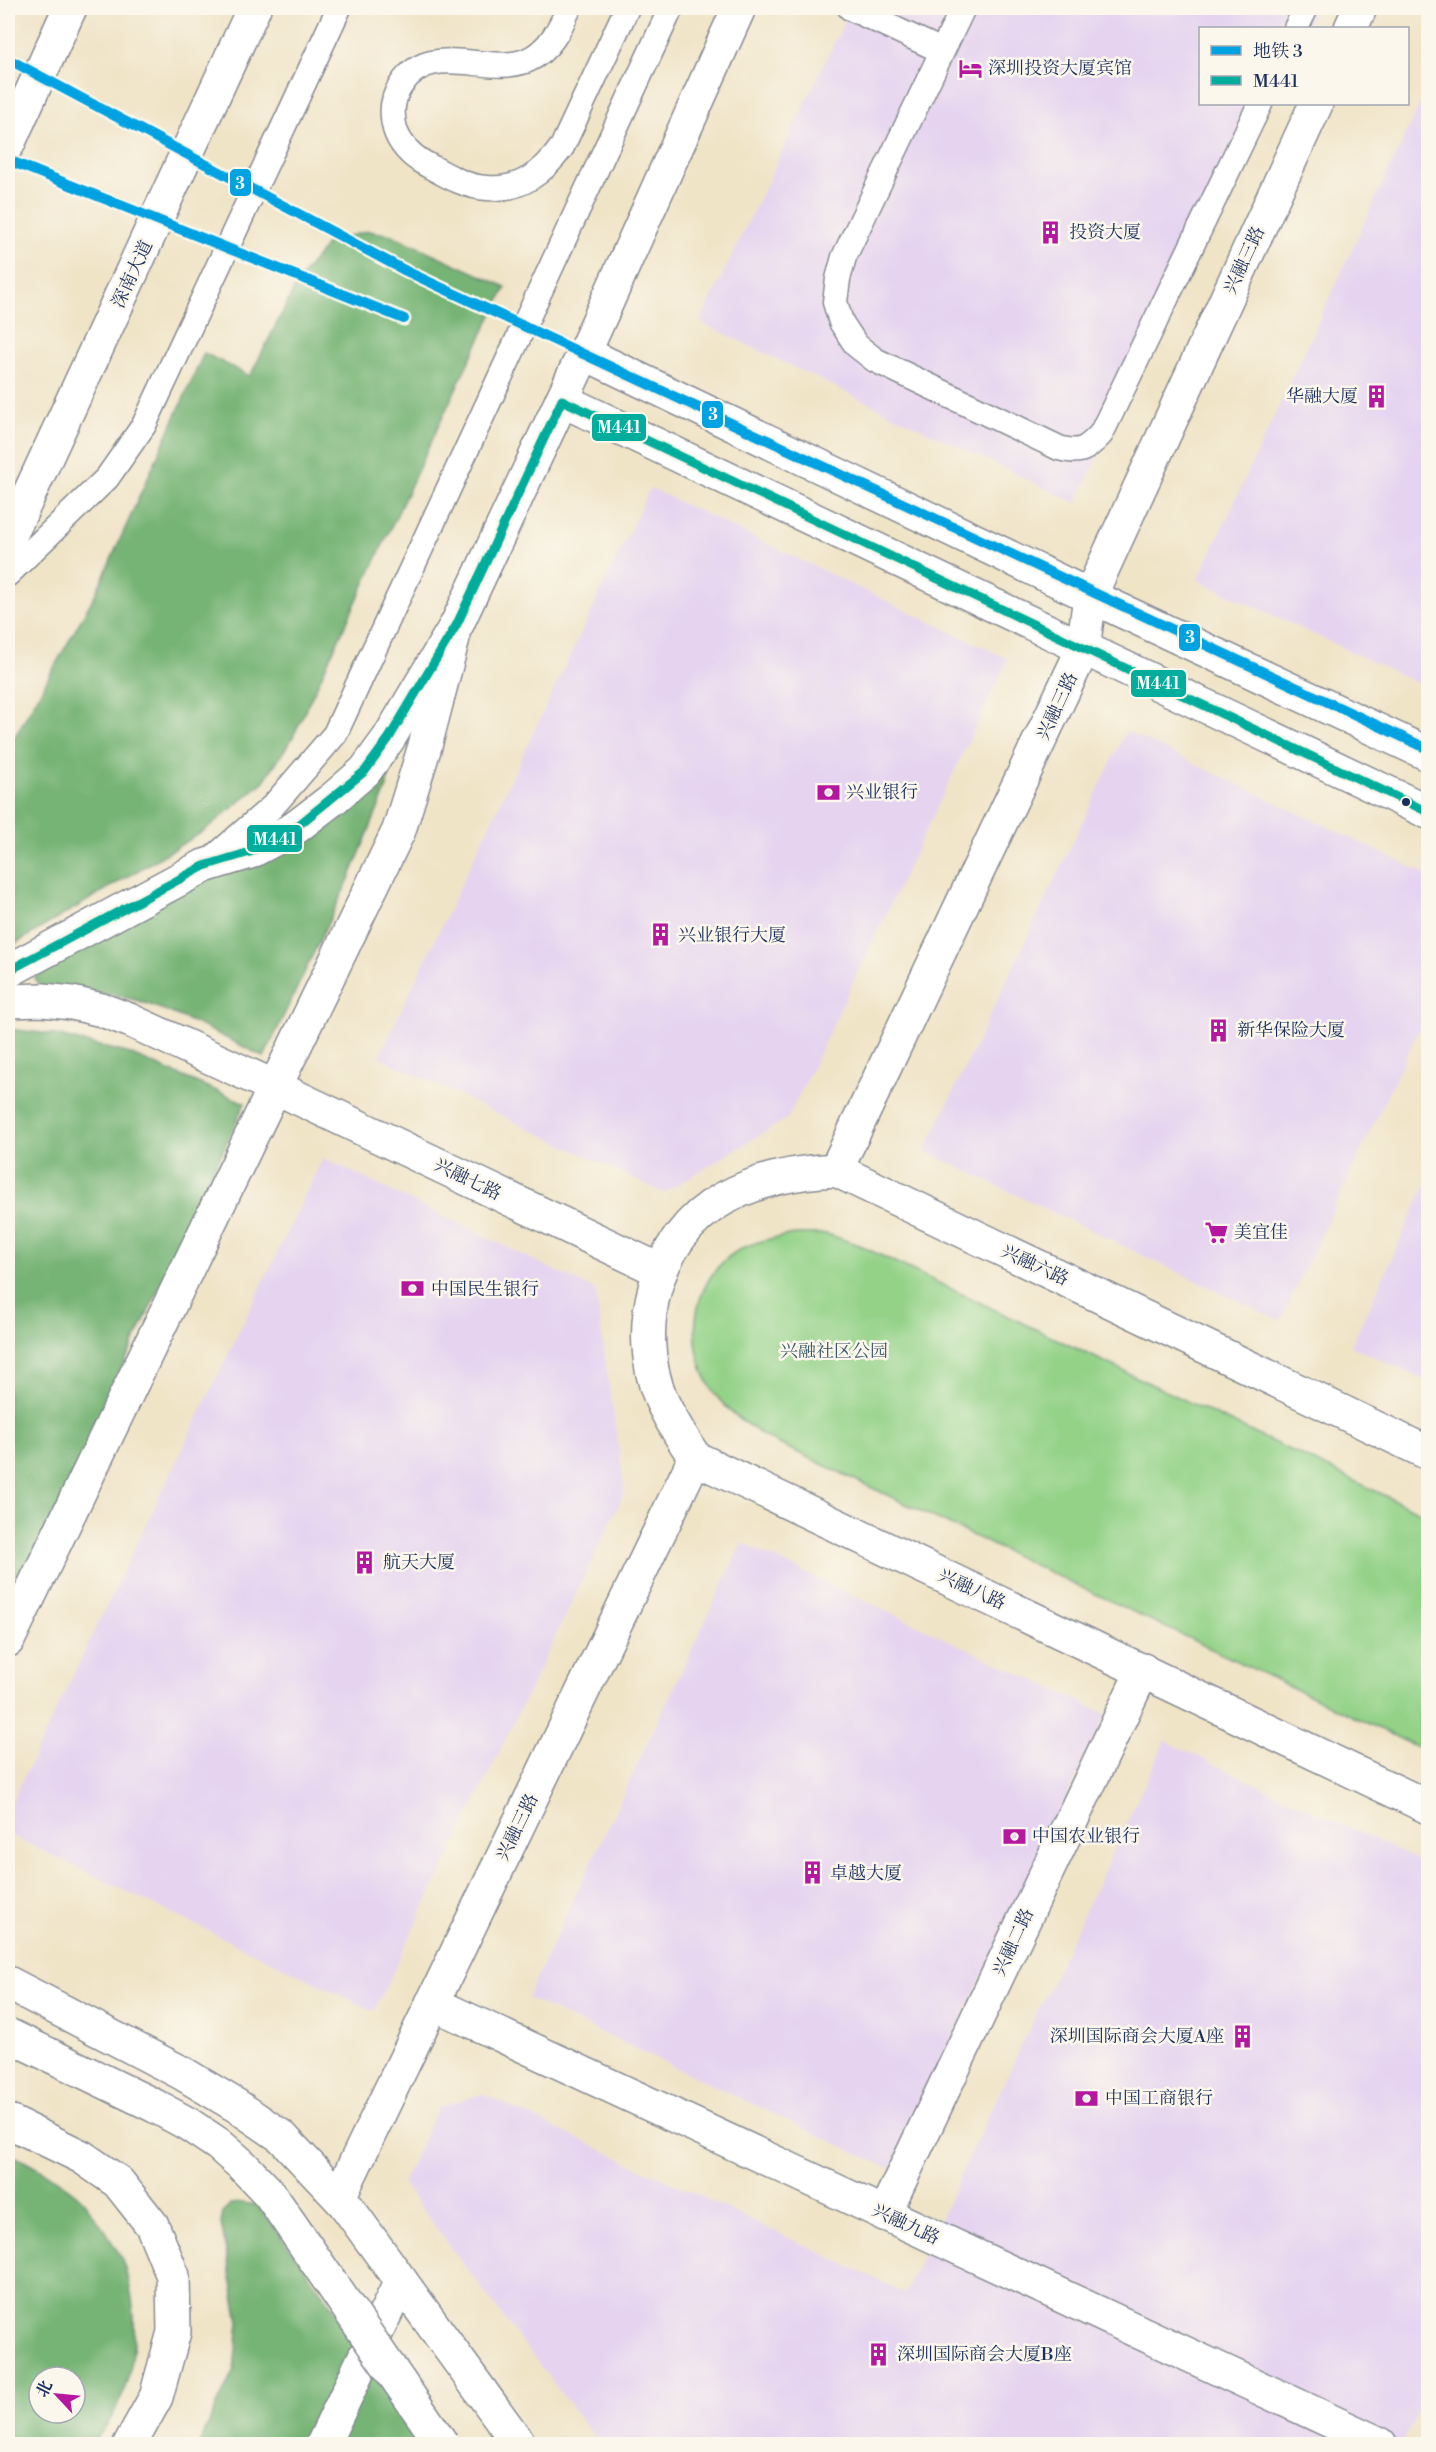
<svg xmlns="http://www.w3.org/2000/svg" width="1436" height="2452" font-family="'Libre Bodoni','Noto Serif SC',serif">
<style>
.built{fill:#e5d3f0}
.green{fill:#93d287;stroke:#578072;stroke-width:1.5}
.forest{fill:#76b474;stroke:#487269;stroke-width:1.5;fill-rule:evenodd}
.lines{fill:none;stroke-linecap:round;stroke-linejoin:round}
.lane-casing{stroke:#868a92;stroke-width:27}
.street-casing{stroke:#868a92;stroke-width:36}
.secondary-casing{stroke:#868a92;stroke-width:36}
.primary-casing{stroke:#868a92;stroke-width:36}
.lane{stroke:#fff;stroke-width:24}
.street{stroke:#fff;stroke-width:33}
.secondary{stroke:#fff;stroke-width:33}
.primary{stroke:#fff;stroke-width:33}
.primary-bridge-casing{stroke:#868a92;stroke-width:36;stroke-linecap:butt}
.primary-bridge{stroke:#fff;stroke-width:33}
.bus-1-casing{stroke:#fbf7ec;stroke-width:14}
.bus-1{stroke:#01ad9c;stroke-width:9}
.metro-1-casing{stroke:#fbf7ec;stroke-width:15}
.metro-1{stroke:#00a2e1;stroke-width:10}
.bus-dot{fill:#1b2f5e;stroke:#fbf7ec;stroke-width:2}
.labels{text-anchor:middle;stroke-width:5;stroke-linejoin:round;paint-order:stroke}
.poi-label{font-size:18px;fill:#1b2f5e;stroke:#fbf7ec;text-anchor:start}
.street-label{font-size:18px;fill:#1b2f5e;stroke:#fbf7ec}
.park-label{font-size:18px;fill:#395868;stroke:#fbf7ec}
.line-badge{stroke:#fbf7ec;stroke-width:2}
.badge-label{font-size:16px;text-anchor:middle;font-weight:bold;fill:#fff}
</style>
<rect width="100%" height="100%" fill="#fbf7ec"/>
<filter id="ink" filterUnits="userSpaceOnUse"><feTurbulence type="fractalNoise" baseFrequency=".0167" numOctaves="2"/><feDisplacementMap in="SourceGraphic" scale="12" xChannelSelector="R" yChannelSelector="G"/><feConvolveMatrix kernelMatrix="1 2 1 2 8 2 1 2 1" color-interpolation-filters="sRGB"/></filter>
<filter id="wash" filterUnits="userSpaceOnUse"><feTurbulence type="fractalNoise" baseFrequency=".008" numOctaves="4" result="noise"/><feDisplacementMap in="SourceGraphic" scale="24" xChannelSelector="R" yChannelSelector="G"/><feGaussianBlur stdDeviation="1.35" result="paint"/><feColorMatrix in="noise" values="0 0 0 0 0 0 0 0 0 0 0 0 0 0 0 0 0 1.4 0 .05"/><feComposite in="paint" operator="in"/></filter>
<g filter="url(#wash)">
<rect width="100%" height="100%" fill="#f0e4c7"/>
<g class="built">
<polygon points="851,8 1315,8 1305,28 1200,28 1200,104 1268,104 1076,503 700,322"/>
<polygon points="1428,86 1428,688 1198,580"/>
<polygon points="650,488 1008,659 788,1118 664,1193 379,1057"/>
<polygon points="1126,731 1428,875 1428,1010 1280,1321 925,1151"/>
<polygon points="323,1158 595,1290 625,1492 374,2011 8,1834 8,1810"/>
<polygon points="1428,1180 1428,1382 1351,1346"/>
<polygon points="742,1543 1106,1714 891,2169 527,1998"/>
<polygon points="1165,1741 1428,1865 1428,2388 1402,2444 599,2444 402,2183 438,2107 483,2094 905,2293"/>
</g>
<path class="green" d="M794 1234H827L859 1245 1428 1516V1752L767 1438C749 1426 732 1415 718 1398 684 1354 687 1282 737 1251 755 1241 774 1238 794 1234Z"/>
<g class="forest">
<polygon points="368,231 392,235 506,287 467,365 292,739 263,782 206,830 8,948 8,749 96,593 204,353 250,376 299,280 328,242"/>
<path d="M380 768 388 770 387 787 349 879 264 1057C224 1037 184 1016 142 1002 109 992 75 990 41 988L35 978 42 967Z"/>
<polygon points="8,1029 51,1034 127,1053 245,1103 8,1614"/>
<path d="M8 2153C27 2162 71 2186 84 2202 94 2215 116 2246 122 2260 144 2321 138 2396 91 2444H8ZM39 2377H75V2413H39Z"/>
<polygon points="242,2203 258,2205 433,2444 199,2444 234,2370 239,2322 221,2223 223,2213 230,2204"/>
</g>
</g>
<g filter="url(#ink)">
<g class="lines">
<defs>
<g id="lane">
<path d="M569 8C560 28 550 50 528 60 487 77 430 39 401 85 392 98 391 114 395 129 399 143 411 156 424 163 443 173 464 187 487 188 520 191 543 173 562 147L627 8"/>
<polyline points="850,8 942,51"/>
<path d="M963 8 844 257 838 279 835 302 841 322 856 345 875 360 1059 448C1080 454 1086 450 1101 434L1260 104"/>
<polyline points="1296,28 1306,8"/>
<polyline points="8,574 107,478 144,425 339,8"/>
<polyline points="210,861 273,806 335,734 671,8"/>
</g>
<g id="street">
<polyline points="1351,28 1360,8"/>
<polyline points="275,1087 661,1271"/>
<polyline points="836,1170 1083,649 1090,596 1316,104"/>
<path d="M1428 1453 836 1170C796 1172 759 1179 723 1199 654 1237 632 1330 661 1399 670 1420 683 1439 695 1458L1428 1807"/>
<polyline points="8,1640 399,830 425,746 453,638"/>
<polyline points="8,1983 182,2073 237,2106 282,2137 345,2204 519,2444"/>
<polyline points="432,2003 1380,2444"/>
<polyline points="339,2197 695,1458"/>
<polyline points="884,2214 1143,1670"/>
<polyline points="323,2444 401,2281"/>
</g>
<g id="secondary">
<polyline points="584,353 1090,596 1428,754"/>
<polyline points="562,400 1428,812"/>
<polyline points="457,624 584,353 739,8"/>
</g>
<g id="primary">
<polyline points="8,144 70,8"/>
<polyline points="8,540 254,8"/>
<polyline points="8,971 204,866 250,852 295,828 334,798 365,771 389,738 457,624"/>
<polyline points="8,1001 43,1000 72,1003 102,1010 129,1020 275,1087"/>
<polyline points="8,2121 82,2157 118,2182 152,2225 173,2276 174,2332 156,2397 130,2444"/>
</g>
</defs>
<use href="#lane" class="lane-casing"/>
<use href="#street" class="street-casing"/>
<use href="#secondary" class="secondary-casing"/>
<use href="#primary" class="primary-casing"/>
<use href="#lane" class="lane"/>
<use href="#street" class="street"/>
<use href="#secondary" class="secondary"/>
<use href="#primary" class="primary"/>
<defs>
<polyline id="primary-bridge" points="8,2035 155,2106 188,2124 218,2144 241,2164 269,2193 442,2444"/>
</defs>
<use href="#primary-bridge" class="primary-bridge-casing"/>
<use href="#primary-bridge" class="primary-bridge"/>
<defs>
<polyline id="bus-1" points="8,971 204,866 250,852 295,828 365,771 389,738 457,624 562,400 1428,812"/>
</defs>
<use href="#bus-1" class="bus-1-casing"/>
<use href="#bus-1" class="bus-1"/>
<defs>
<g id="metro-1">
<polyline points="8,59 406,271 1428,749"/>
<polyline points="8,160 404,319"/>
</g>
</defs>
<use href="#metro-1" class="metro-1-casing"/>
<use href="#metro-1" class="metro-1"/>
</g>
</g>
<defs>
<symbol id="hotel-bare" viewBox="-9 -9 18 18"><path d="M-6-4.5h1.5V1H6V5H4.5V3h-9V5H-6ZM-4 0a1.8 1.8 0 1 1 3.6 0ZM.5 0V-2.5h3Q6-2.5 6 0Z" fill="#b5179e" stroke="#fbf7ec" stroke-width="2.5" paint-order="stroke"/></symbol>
<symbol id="building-bare" viewBox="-9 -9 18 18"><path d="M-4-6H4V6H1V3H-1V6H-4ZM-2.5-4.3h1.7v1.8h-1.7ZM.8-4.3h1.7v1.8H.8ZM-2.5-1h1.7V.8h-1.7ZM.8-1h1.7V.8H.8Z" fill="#b5179e" stroke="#fbf7ec" stroke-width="2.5" paint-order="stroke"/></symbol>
<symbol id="bank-bare" viewBox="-9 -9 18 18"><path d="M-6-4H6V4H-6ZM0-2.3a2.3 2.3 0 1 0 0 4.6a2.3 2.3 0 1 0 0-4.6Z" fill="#b5179e" stroke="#fbf7ec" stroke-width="2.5" paint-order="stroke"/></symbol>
<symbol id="supermarket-bare" viewBox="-9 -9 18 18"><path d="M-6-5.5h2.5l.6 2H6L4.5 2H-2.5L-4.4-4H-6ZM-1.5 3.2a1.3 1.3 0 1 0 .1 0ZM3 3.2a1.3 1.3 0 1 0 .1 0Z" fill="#b5179e" stroke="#fbf7ec" stroke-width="2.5" paint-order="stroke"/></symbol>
</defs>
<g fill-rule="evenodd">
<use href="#hotel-bare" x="954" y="52" width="33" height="33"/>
<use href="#building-bare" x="1034" y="216" width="33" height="33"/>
<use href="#building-bare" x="1360" y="380" width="33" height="33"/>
<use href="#bank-bare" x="812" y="776" width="33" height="33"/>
<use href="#building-bare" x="644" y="918" width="33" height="33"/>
<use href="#building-bare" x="1202" y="1014" width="33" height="33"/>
<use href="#supermarket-bare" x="1200" y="1216" width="33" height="33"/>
<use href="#bank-bare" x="396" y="1272" width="33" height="33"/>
<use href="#building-bare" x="348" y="1546" width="33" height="33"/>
<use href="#bank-bare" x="998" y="1820" width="33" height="33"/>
<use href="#building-bare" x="796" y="1856" width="33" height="33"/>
<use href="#building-bare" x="1226" y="2020" width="33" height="33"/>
<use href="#bank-bare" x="1070" y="2082" width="33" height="33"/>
<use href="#building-bare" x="862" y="2338" width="33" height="33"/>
</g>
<circle class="bus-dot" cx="1406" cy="802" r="5"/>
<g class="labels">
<g class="poi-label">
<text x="988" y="74">深圳投资大厦宾馆</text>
<text x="1069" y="238">投资大厦</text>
<text x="1358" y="402" text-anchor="end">华融大厦</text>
<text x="846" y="798">兴业银行</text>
<text x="678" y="941">兴业银行大厦</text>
<text x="1237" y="1036">新华保险大厦</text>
<text x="1234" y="1238">美宜佳</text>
<text x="431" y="1295">中国民生银行</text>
<text x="383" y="1568">航天大厦</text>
<text x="1032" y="1842">中国农业银行</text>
<text x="830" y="1879">卓越大厦</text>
<text x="1224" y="2042" text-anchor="end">深圳国际商会大厦A座</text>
<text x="1105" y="2104">中国工商银行</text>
<text x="897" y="2360">深圳国际商会大厦B座</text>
</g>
<g class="street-label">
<text transform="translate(1244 260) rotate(-65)" y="6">兴融三路</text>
<text transform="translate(132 274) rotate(-65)" y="6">深南大道</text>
<text transform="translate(1057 706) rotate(-65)" y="6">兴融三路</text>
<text transform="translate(468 1179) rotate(26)" y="6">兴融七路</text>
<text transform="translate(1035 1265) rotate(25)" y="6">兴融六路</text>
<text transform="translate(972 1589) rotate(25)" y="6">兴融八路</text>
<text transform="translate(517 1827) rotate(-64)" y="6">兴融三路</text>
<text transform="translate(1013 1942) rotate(-65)" y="6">兴融二路</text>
<text transform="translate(906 2224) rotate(25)" y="6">兴融九路</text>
</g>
<g class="park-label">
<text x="834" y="1357">兴融社区公园</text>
</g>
</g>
<g class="line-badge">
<rect x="229" y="168" width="23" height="29" rx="6" fill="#00a2e1"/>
<rect x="701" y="400" width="23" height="29" rx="6" fill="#00a2e1"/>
<rect x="591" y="413" width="56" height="29" rx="6" fill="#01ad9c"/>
<rect x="1178" y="623" width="23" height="29" rx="6" fill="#00a2e1"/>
<rect x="1130" y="669" width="57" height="29" rx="6" fill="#01ad9c"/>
<rect x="246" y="824" width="57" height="29" rx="6" fill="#01ad9c"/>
</g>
<g class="badge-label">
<text x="240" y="189">3</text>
<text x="713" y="420">3</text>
<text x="619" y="433">M441</text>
<text x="1190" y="643">3</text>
<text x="1158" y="689">M441</text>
<text x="275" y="845">M441</text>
</g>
<rect width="1436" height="2452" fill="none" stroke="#fbf7ec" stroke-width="30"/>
<rect x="1199" y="27" width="210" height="78" fill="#fbf7ec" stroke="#a1a7b3" stroke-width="1.5"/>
<rect x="1211" y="46" width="30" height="9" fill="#00a2e1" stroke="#a1a7b3" stroke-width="1.5"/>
<text x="1253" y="57" font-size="18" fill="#1b2f5e">地铁 3</text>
<rect x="1211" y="76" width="30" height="9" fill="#01ad9c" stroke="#a1a7b3" stroke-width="1.5"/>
<text x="1253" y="87" font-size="18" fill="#1b2f5e">M441</text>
<g transform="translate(57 2395) rotate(296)"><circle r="28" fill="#fbf7ec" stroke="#a1a7b3" stroke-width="1.5"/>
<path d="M0-4.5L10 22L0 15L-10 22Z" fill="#b5179e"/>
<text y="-9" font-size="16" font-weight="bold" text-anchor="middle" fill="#1b2f5e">北</text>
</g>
</svg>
